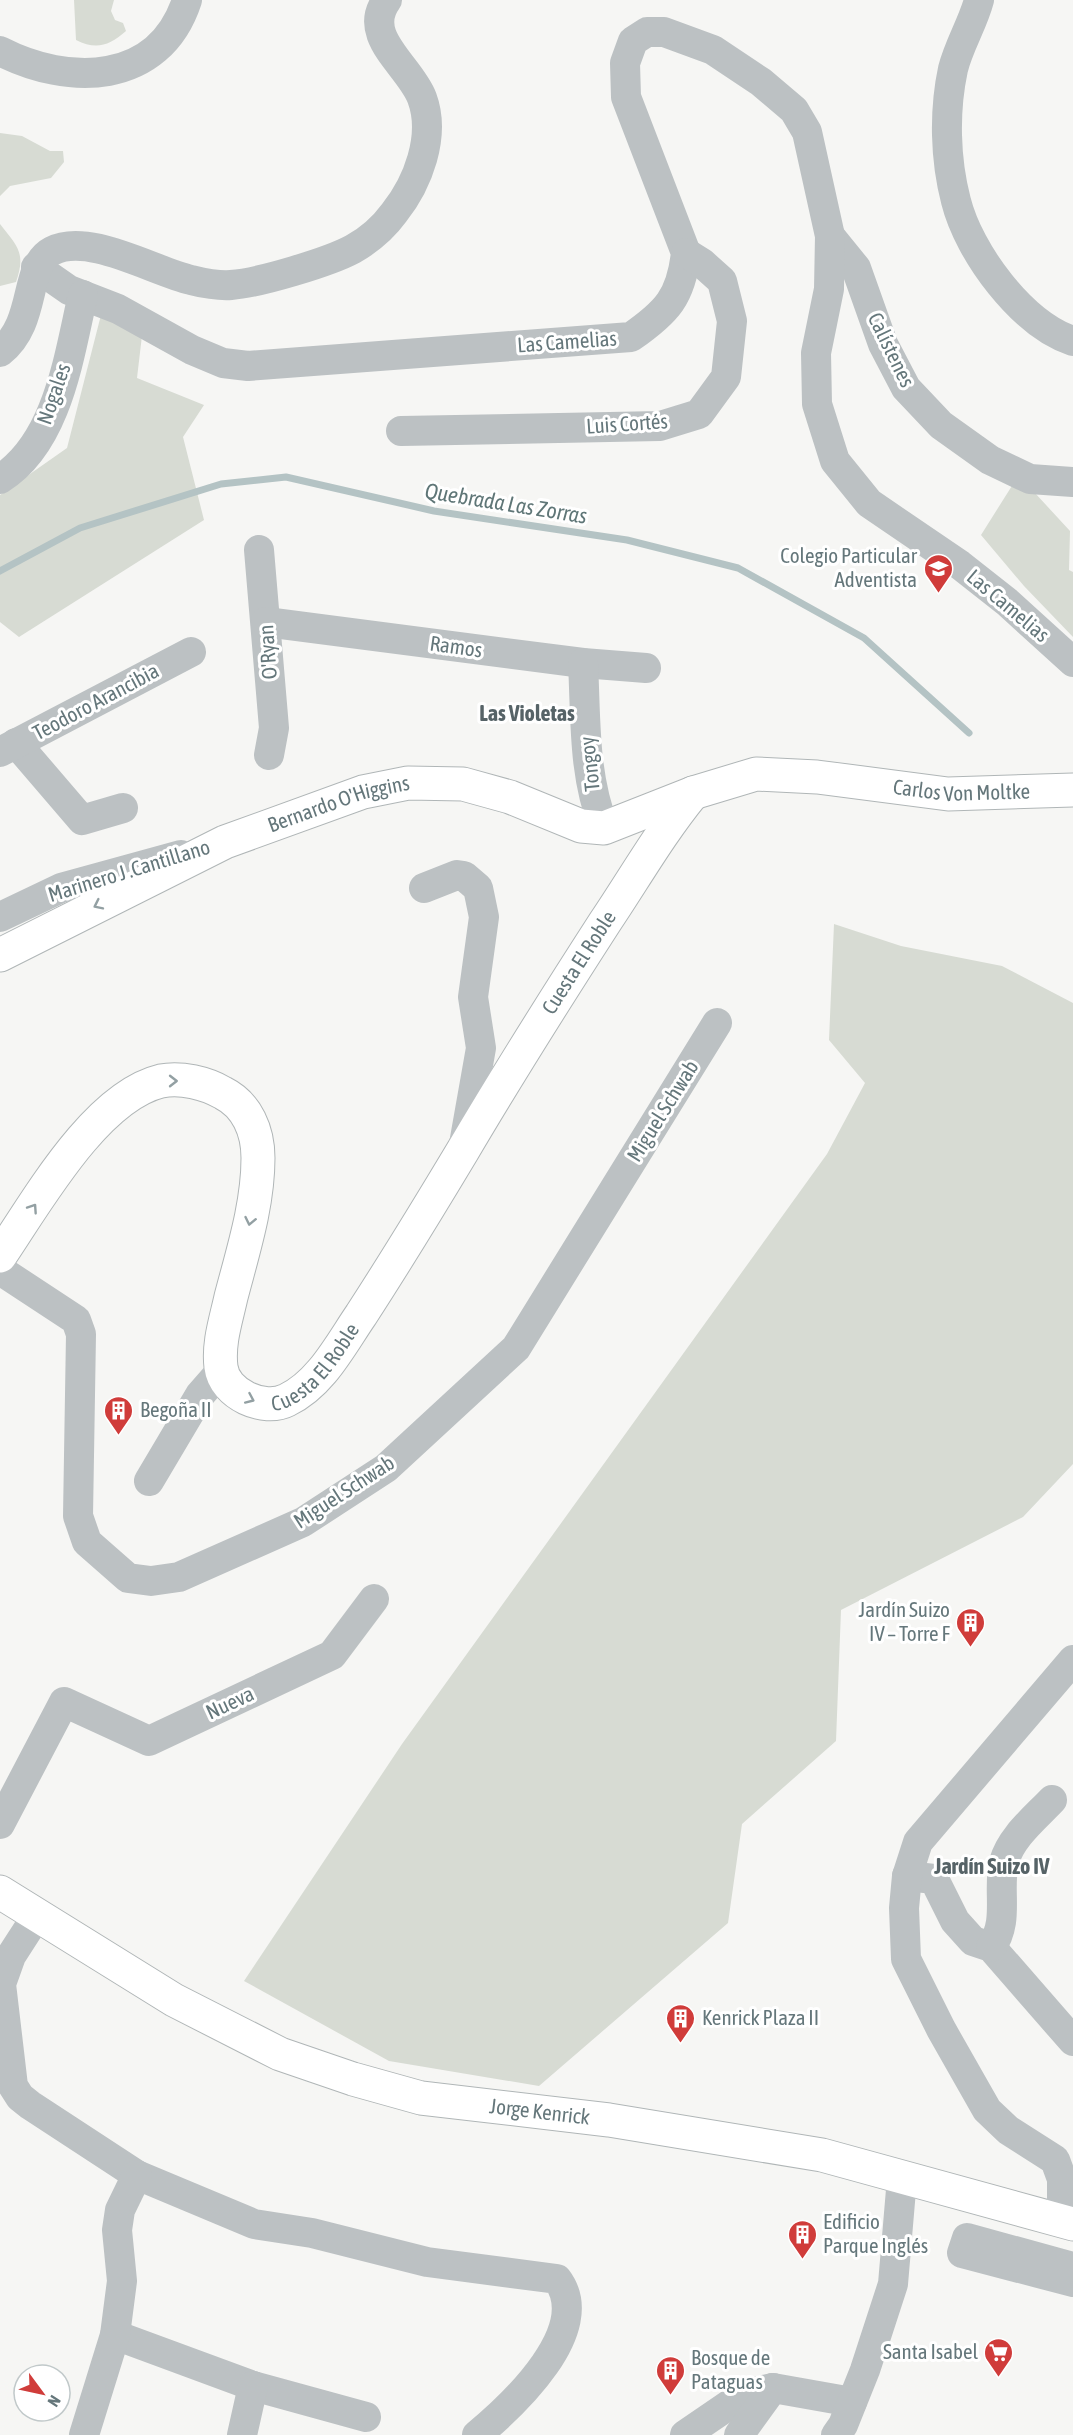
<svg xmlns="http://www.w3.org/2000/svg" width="1073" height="2435" font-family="'Asap Condensed',sans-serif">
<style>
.green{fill:#d7dbd3}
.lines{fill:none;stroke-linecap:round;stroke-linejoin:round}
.stream{stroke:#b4c3c4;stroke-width:7}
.major-casing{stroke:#b0b6b7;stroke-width:35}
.minor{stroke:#bcc1c3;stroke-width:30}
.major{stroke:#fff;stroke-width:33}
.oneway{stroke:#93a0a3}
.labels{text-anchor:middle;stroke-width:6;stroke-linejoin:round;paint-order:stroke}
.street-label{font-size:21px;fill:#65777b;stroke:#fff}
.poi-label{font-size:21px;fill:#65777b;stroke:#fff;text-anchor:start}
.water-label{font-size:22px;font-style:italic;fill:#5f7677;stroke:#fff}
.neighbourhood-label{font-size:22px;font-weight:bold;fill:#566367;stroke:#fff}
</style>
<rect width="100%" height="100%" fill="#f6f6f4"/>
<g class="green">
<path d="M74 0H114L111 11 115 20 123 23 126 31C109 46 96 50 76 40Z"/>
<polygon points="0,133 22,136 50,151 63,151 64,162 51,178 10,186 0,196"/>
<path d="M0 224C18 247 26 253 16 282L0 286Z"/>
<polygon points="102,311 143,327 137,378 204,405 183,437 204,520 19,637 0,622 0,495 67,448"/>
<polygon points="1015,481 1035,493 1070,531 1069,570 1073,572 1073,637 1024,586 981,535"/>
<polygon points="834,924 901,946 1002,966 1073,1003 1073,1464 1023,1517 841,1610 836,1741 742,1824 728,1923 539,2086 389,2061 244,1981 402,1744 827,1154 865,1083 829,1040"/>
</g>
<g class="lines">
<polyline class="stream" points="0,571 80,528 221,484 286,477 434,511 627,540 738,568 864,638 969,733"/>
<defs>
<g id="major">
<path id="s1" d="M0 955 225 842 363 792 408 783 463 784 510 797 581 826 604 828 693 793 756 774 817 777 948 794 1073 790"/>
<path id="s2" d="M0 1256C36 1203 95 1097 161 1081 181 1077 206 1083 223 1093 247 1105 258 1131 258 1158 258 1205 243 1251 231 1297 226 1320 218 1343 221 1367 224 1394 264 1412 287 1400 321 1384 341 1344 361 1315 396 1261 429 1207 462 1152 508 1074 556 998 605 922 634 879 660 833 693 793"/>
<path id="s3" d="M0 1892 174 2000 280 2054 353 2079 421 2098 609 2120 822 2155 1073 2224"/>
</g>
</defs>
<use href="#major" class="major-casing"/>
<g class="minor">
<path d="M979 0C973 23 959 45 953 69 944 111 945 159 956 201 969 253 1022 324 1073 341"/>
<path d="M0 51C68 86 159 86 187 0"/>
<polyline points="830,236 856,268 883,344 906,388 941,425 990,460 1030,479 1073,482"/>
<path d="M36 267 69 290 118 309 192 350 223 363 248 366 631 337C667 312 681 297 686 253L626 97 625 63 633 41 647 32H664L713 50 761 82 794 110 807 132 830 236 829 289 816 353 817 404 835 461 869 503 960 565 1007 602 1073 662"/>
<path d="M0 352C38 322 23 266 52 251 88 232 153 271 191 280 202 283 220 286 231 285 259 283 329 262 353 249 369 240 383 228 394 213 418 183 436 136 422 98 410 66 360 36 387 0"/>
<polyline points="401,431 660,426 699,414 726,377 732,321 722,281 702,263 686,253"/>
<path d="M0 479C58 443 69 355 83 295"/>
<polyline points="259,550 274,728 269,755"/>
<polyline points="266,622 583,663 646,668"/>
<path d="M583 663C586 721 583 773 604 828"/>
<polyline points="16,743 82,820 123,808"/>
<polyline points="0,752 191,652"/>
<polyline points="424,888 457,875 464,876 478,888 484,917 473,997 481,1048 464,1144"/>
<polyline points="0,917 61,888 181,855"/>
<polyline points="0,1270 76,1320 81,1334 78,1516 87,1542 128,1578 151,1581 179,1577 303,1522 386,1468 516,1348 717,1023"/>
<polyline points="149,1481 200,1395 221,1371"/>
<polyline points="0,1824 64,1702 149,1741 332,1655 374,1599"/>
<polyline points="907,1876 934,1879 955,1921 973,1941 991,1947 1073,2041"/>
<path d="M38 1914 11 1956 1 1984 13 2086 20 2097 30 2105 137 2175 254 2224 312 2233 427 2262 557 2279C595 2329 513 2405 477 2435"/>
<path d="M991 1947C1010 1922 997 1890 1004 1862 1011 1837 1035 1818 1052 1800"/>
<polyline points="1062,2221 1062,2179 1055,2160 1008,2130 987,2110 941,2029 906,1959 904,1908 907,1876 918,1842 1073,1660"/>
<polyline points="1073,2267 967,2238 962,2253 1073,2282"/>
<polyline points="115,2335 253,2386 366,2417"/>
<polyline points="84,2435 115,2335 122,2281 117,2230 120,2210 137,2175"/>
<polyline points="242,2435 253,2386"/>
<polyline points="685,2435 745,2394 773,2388"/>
<polyline points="739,2435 773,2388 852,2402"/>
<polyline points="836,2435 843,2425 865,2370 893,2284 902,2178"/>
</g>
<use href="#major" class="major"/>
</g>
<defs><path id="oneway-chevron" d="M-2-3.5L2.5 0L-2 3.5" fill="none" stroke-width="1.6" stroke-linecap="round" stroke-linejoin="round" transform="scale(1.5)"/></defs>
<g class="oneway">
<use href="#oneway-chevron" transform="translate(98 905) rotate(154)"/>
<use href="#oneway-chevron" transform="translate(173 1081)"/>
<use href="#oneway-chevron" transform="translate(33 1208) rotate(-56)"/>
<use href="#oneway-chevron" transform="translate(250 1221) rotate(102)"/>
<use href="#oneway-chevron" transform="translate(250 1399) rotate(24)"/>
</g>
<defs>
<symbol id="school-pin" viewBox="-11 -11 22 30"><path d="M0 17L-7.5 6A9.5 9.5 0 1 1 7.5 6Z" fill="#d03c3a" stroke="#fff"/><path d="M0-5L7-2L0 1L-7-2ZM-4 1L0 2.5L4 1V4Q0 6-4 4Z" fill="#fff"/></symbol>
<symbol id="building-pin" viewBox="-11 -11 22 30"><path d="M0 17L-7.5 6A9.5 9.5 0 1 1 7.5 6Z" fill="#d03c3a" stroke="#fff"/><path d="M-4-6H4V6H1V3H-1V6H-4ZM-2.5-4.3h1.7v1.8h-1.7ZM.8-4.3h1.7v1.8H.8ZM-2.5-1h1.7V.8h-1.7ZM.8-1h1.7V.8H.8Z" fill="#fff"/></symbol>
<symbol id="supermarket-pin" viewBox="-11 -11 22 30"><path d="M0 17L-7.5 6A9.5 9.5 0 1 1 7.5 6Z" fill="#d03c3a" stroke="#fff"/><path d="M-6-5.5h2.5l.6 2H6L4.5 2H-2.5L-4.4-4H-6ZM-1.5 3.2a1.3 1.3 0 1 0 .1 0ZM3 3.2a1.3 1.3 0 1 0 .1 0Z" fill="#fff"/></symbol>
</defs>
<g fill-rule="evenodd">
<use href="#school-pin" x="922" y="552" width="33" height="45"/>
<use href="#building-pin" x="102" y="1394" width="33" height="45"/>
<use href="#building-pin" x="954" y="1606" width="33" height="45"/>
<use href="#building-pin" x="664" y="2002" width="33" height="45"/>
<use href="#building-pin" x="786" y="2218" width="33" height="45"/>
<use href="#supermarket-pin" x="982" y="2336" width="33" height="45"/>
<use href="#building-pin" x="654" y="2354" width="33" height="45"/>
</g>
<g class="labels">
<g class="street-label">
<text transform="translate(567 342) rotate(-4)" y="7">Las Camelias</text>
<text transform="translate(891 350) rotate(64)" y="7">Calístenes</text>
<text transform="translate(54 394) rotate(-71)" y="7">Nogales</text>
<text transform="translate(627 424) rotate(-4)" y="7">Luis Cortés</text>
<text transform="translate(1008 606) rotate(40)" y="7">Las Camelias</text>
<text transform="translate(456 647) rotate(8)" y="7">Ramos</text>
<text transform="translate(268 652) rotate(-94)" y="7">O'Ryan</text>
<text transform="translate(96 702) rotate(-28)" y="7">Teodoro Arancibia</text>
<text transform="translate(590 764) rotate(-96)" y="7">Tongoy</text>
<text dy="7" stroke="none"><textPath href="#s1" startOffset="1016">Carlos Von Moltke</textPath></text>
<text dy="7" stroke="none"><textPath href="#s1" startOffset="372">Bernardo O'Higgins</textPath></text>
<text transform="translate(129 871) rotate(-17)" y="7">Marinero J .Cantillano</text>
<text dy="7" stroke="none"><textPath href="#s2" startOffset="1210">Cuesta El Roble</textPath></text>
<text transform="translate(663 1111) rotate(-58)" y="7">Miguel Schwab</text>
<text dy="7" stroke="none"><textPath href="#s2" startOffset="724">Cuesta El Roble</textPath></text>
<text transform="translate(344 1492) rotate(-33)" y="7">Miguel Schwab</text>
<text transform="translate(230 1703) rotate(-25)" y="7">Nueva</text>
<text dy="7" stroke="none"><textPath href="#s3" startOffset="591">Jorge Kenrick</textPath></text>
</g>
<g class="poi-label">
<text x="917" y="563" text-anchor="end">Colegio Particular<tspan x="917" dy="24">Adventista</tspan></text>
<text x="140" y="1417">Begoña II</text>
<text x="950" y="1617" text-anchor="end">Jardín Suizo<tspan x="950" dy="24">IV – Torre F</tspan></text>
<text x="702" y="2025">Kenrick Plaza II</text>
<text x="823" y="2229">Edificio<tspan x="823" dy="24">Parque Inglés</tspan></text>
<text x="978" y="2359" text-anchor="end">Santa Isabel</text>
<text x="691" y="2365">Bosque de<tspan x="691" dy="24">Pataguas</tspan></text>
</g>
<g class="water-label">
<text transform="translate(506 503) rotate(9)" y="8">Quebrada Las Zorras</text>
</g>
<g class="neighbourhood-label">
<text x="527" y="721">Las Violetas</text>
<text x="992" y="1874">Jardín Suizo IV</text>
</g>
</g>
<g transform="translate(42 2393) rotate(123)"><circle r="28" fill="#ffffff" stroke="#c1c9ca" stroke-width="1.5"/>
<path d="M0-4.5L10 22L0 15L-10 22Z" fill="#d03c3a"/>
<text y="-9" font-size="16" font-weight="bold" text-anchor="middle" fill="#65777b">N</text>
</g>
</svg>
